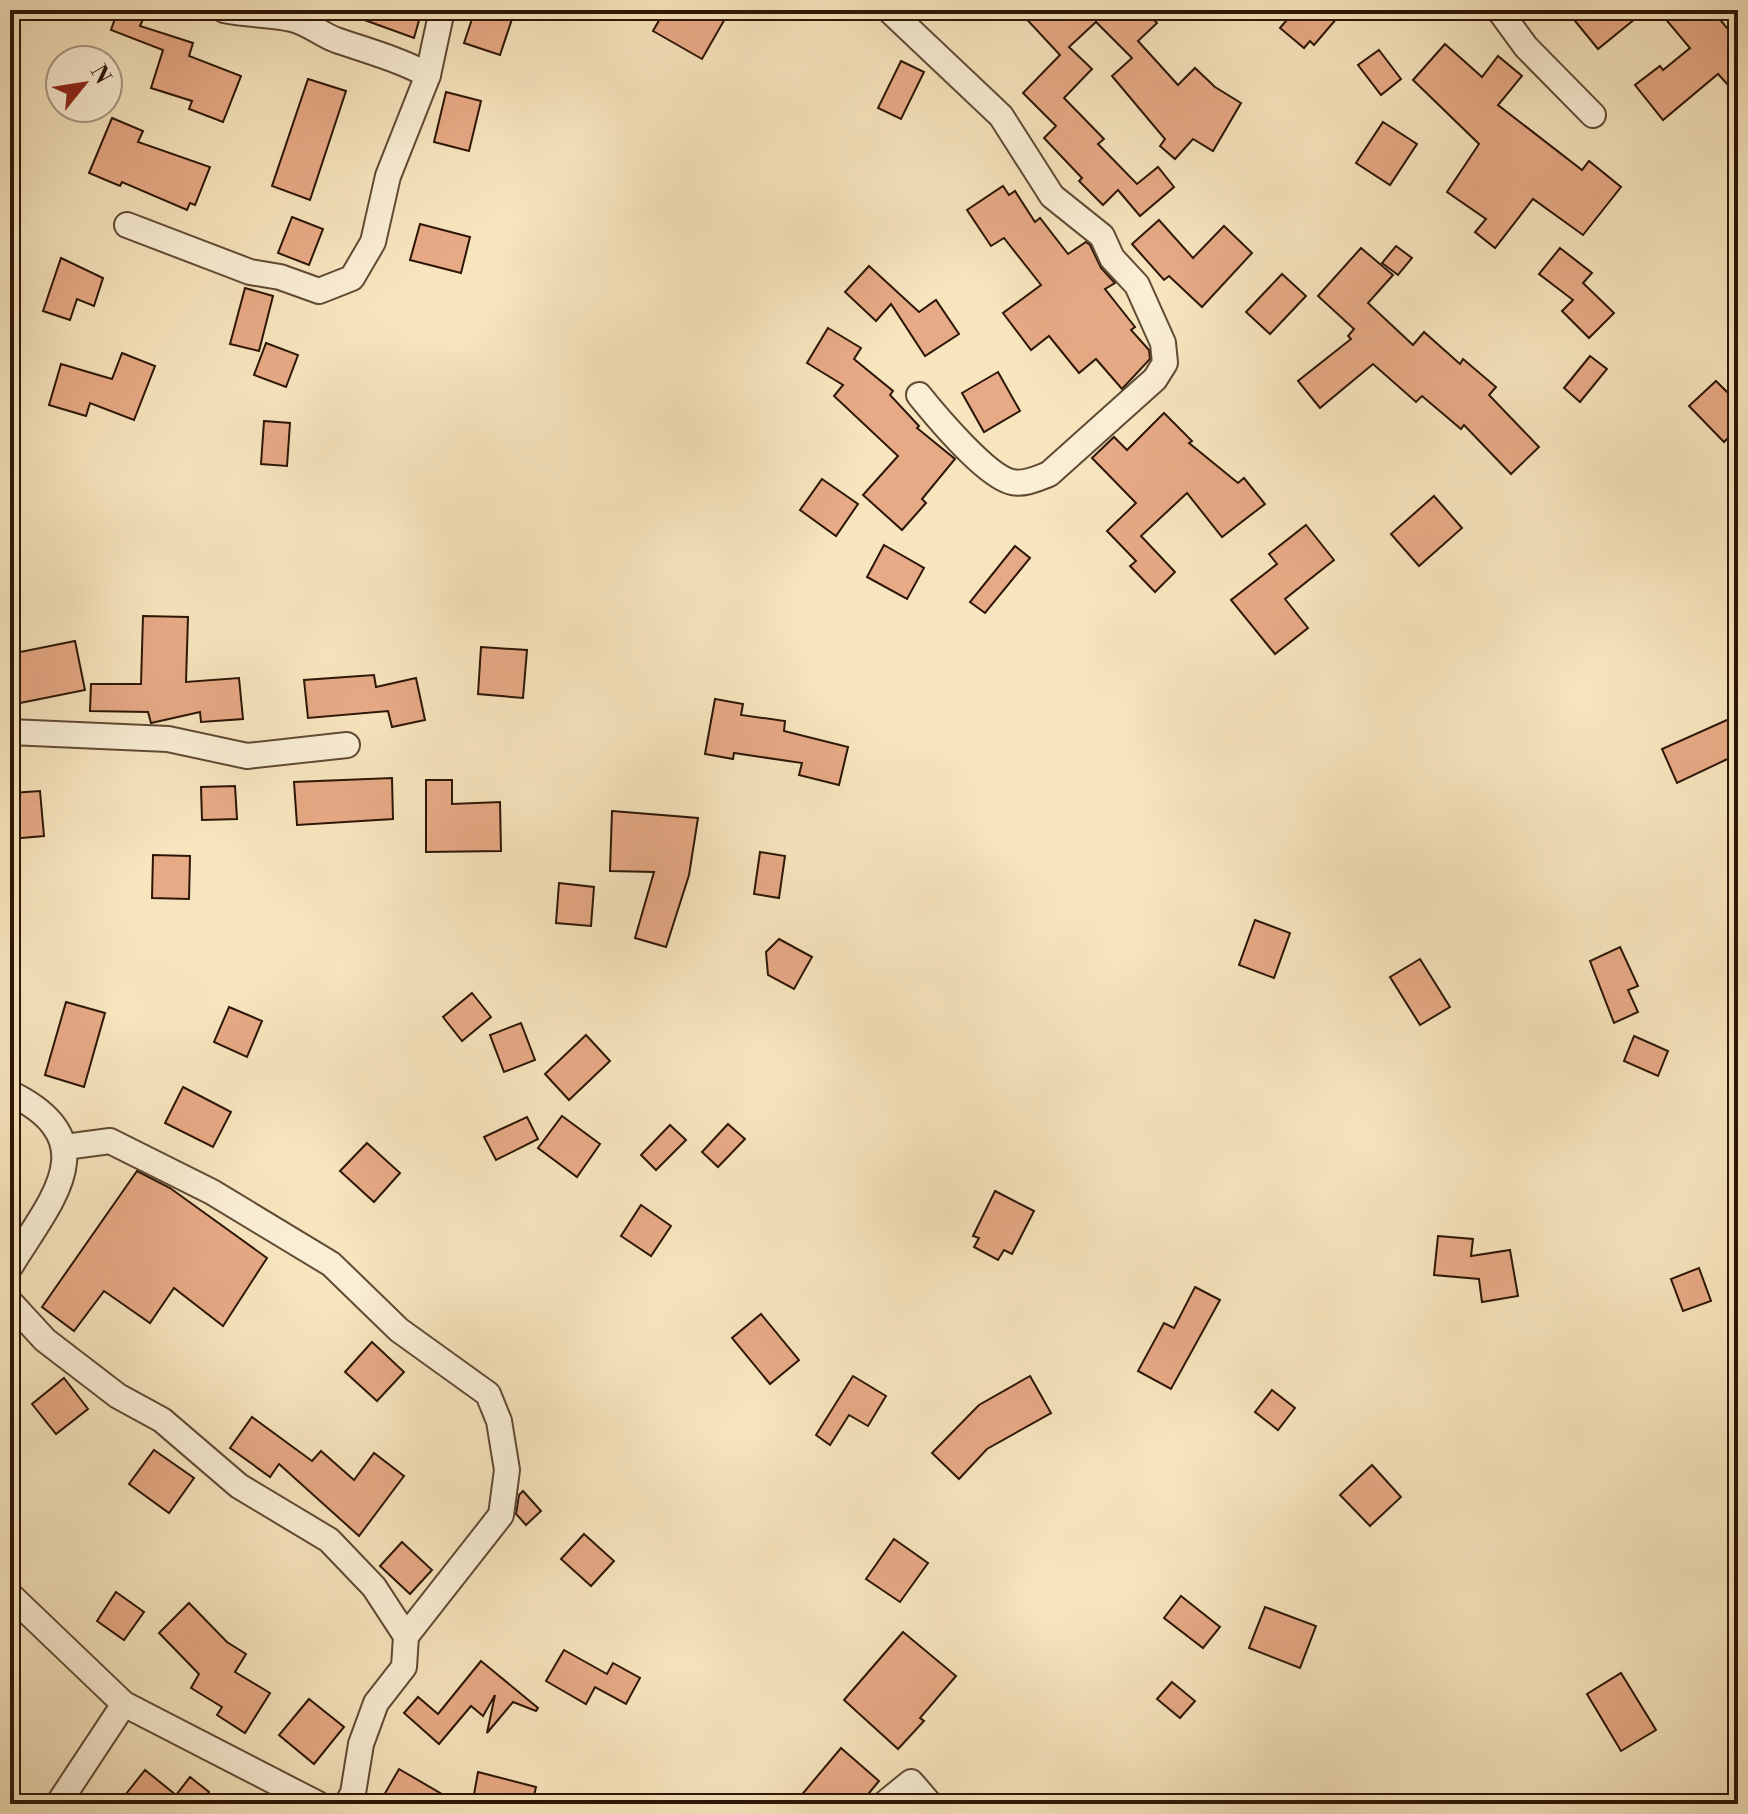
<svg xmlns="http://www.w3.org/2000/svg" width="1748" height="1814" font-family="'Libre Bodoni',serif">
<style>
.building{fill:#e7aa86;stroke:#2d1606;stroke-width:2}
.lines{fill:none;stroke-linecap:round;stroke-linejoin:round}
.minor-casing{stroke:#604a34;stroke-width:28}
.minor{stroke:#faeed5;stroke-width:24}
</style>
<rect width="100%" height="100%" fill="#f7e5be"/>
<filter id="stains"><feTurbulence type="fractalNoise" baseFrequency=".0025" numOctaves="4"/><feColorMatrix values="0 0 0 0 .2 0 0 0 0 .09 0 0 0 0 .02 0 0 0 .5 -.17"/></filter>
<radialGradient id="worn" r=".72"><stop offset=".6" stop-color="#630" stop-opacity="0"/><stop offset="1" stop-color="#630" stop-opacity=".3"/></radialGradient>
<g class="building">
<polygon points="118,10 147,10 140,26 193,43 189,56 241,76 223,122 189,109 192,101 151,88 163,50 111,30"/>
<polygon points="349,10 422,10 414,38 348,14"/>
<polygon points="475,10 515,10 500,55 464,43"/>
<polygon points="665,10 730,10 702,59 653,31"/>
<polygon points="1018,10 1144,10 1157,23 1138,41 1178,85 1195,68 1215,87 1241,103 1213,151 1193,139 1175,159 1160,146 1165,139 1112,76 1132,58 1096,22 1069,47 1092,69 1064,98 1104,139 1098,144 1137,184 1158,167 1174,187 1140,216 1118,190 1103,205 1079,181 1082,178 1044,138 1056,126 1023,93 1060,55"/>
<polygon points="1273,10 1344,10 1314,45 1310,41 1304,48 1280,28 1286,21"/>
<polygon points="1566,10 1646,10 1598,49"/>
<polygon points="1658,10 1712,10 1738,41 1738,96 1718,74 1663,120 1635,85 1660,66 1663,70 1690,48"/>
<polygon points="1445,44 1482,77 1498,56 1522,76 1498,105 1582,170 1589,161 1621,187 1583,235 1533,199 1495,248 1475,232 1486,219 1447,192 1479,144 1413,80"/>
<polygon points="1379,50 1401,79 1381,95 1358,65"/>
<polygon points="901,61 924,72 901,119 878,108"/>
<polygon points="308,79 346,91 310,200 272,186"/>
<polygon points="446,92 481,101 469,151 434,142"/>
<polygon points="112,118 143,131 138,142 210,167 195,205 190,203 187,210 122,182 120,186 89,173"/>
<polygon points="1383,122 1417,144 1390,185 1356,163"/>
<polygon points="1003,186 1009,195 1015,191 1035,222 1040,218 1068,254 1086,242 1090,245 1101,268 1115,283 1105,289 1135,327 1131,330 1149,350 1150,359 1122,389 1096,359 1079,373 1049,336 1031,350 1003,313 1041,285 1004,238 991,246 967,210"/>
<polygon points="292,217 323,229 309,265 278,253"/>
<polygon points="1159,220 1193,258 1224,226 1252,253 1202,307 1169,276 1164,280 1132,244"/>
<polygon points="420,224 470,237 461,273 410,260"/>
<polygon points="1396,246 1412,258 1398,275 1382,263"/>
<polygon points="1361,248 1393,275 1368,303 1413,345 1424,332 1460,364 1463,359 1496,387 1489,395 1539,447 1511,474 1464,425 1461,429 1422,396 1416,402 1373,364 1320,408 1298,381 1351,339 1348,336 1354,329 1318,296"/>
<polygon points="1560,248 1592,273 1583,283 1614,313 1589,338 1562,311 1573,300 1539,274"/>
<polygon points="61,258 103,278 94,306 77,299 70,320 43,311"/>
<polygon points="869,266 919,312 936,300 959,334 925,356 891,304 876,321 845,292"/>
<polygon points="1282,274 1306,296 1270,334 1246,312"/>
<polygon points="245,288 273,296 259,351 230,344"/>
<polygon points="828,328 861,348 854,359 893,391 890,395 919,426 917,428 955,459 922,499 926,503 902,530 863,495 898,456 834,396 843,385 807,363"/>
<polygon points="266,343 298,355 286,387 254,375"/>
<polygon points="122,353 155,366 134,420 90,403 86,416 49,405 61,364 112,379"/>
<polygon points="1590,356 1607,369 1580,402 1564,388"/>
<polygon points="998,372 1020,411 984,432 962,393"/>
<polygon points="1716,381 1738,403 1738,428 1724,442 1689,406"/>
<polygon points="1164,413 1192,441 1189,443 1238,483 1244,478 1265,504 1222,537 1187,493 1141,536 1175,572 1155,592 1130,566 1136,561 1107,531 1136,503 1092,458 1114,437 1127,450"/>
<polygon points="264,421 290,423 287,466 261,464"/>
<polygon points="822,479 858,504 836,536 800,510"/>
<polygon points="1434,496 1462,528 1419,566 1391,534"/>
<polygon points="1306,525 1334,560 1285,599 1308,628 1275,654 1231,600 1277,564 1269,554"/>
<polygon points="884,545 924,568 907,599 867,577"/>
<polygon points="1015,546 1030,558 985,613 970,602"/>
<polygon points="143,616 188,617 186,682 239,678 243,719 201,722 200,712 151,723 148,712 90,711 91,684 141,684"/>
<polygon points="75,641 85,690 10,705 10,654"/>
<polygon points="481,647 527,650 523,698 478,694"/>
<polygon points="374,675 376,687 416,678 425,720 392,727 388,711 308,718 304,680"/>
<polygon points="715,699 743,704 741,715 785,721 784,731 848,747 839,785 799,775 802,763 734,753 733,759 705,754"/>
<polygon points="1738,715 1738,754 1677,783 1662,749"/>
<polygon points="392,778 393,819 297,825 294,782"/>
<polygon points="426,780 452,780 452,804 500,802 501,851 426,852"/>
<polygon points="235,786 237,819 202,820 201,787"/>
<polygon points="40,791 44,836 10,839 12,793"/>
<polygon points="612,811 698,818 689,875 666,947 635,938 654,872 610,871"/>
<polygon points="760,852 785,856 779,898 754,894"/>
<polygon points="153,855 190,856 189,899 152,898"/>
<polygon points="559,883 594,887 591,926 556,923"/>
<polygon points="1255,920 1290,933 1274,978 1239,965"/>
<polygon points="779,939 812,957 794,989 768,975 766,952"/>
<polygon points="1620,947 1638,986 1628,990 1638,1012 1614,1023 1590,961"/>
<polygon points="1420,959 1450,1007 1420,1025 1390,977"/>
<polygon points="472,993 491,1017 462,1041 443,1017"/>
<polygon points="66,1002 105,1013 84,1087 45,1075"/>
<polygon points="229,1007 262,1021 247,1057 214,1042"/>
<polygon points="521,1023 535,1060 504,1072 490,1035"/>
<polygon points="586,1035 610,1061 569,1100 545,1074"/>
<polygon points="1634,1036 1668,1051 1658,1076 1624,1061"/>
<polygon points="183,1087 231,1112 213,1147 165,1123"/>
<polygon points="562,1116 600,1144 577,1177 538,1148"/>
<polygon points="527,1117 538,1139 496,1160 484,1137"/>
<polygon points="728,1124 745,1139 718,1167 702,1152"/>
<polygon points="670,1125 686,1140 656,1170 641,1155"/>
<polygon points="367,1143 400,1173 374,1202 340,1171"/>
<polygon points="137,1171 170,1188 267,1258 223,1326 174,1288 150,1323 104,1291 74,1331 42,1307"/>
<polygon points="995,1191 1034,1211 1012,1254 1004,1250 998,1260 974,1247 979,1238 973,1236"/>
<polygon points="641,1205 671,1226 651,1256 621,1236"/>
<polygon points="1438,1236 1473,1239 1471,1256 1510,1250 1518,1296 1482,1302 1479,1279 1434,1275"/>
<polygon points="1699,1268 1711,1301 1683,1311 1671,1279"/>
<polygon points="1195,1287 1220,1300 1171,1389 1138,1371 1164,1323 1174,1328"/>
<polygon points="761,1314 799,1360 770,1384 732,1338"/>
<polygon points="372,1342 404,1372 377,1401 345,1372"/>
<polygon points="853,1376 886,1396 868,1426 849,1415 830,1445 816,1435"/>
<polygon points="1030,1376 1051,1413 987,1449 959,1479 932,1453 979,1405"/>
<polygon points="64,1378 88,1409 56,1434 32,1404"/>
<polygon points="1272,1390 1295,1408 1278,1430 1255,1412"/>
<polygon points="252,1417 312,1461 321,1451 354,1480 374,1453 404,1476 359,1536 279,1464 270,1477 230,1448"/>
<polygon points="154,1450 194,1478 169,1513 129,1484"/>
<polygon points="1372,1465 1401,1497 1370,1526 1340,1495"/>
<polygon points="523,1491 541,1511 526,1525 516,1514 519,1495"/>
<polygon points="584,1534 614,1561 591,1586 561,1559"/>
<polygon points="894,1539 928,1563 900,1602 866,1579"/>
<polygon points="402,1542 432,1570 410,1594 380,1566"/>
<polygon points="116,1592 144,1612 124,1640 97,1621"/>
<polygon points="1181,1596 1220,1627 1203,1648 1164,1618"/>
<polygon points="189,1603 227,1642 246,1654 235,1672 270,1693 245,1733 217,1715 222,1707 191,1688 199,1674 159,1633"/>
<polygon points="1265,1607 1316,1626 1300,1668 1249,1648"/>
<polygon points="903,1632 956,1676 920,1718 924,1721 898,1749 844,1700"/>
<polygon points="564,1650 607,1674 613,1663 640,1678 626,1704 595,1687 586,1704 546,1681"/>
<polygon points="481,1661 538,1708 536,1711 513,1702 487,1733 495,1695 483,1716 471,1706 439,1744 404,1713 418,1697 438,1714"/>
<polygon points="1621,1673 1656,1730 1621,1751 1587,1694"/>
<polygon points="1172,1682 1195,1701 1180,1718 1157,1699"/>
<polygon points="309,1699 344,1727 314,1764 279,1735"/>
<polygon points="841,1748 879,1781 860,1804 794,1804"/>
<polygon points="399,1769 459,1804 400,1804 384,1795"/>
<polygon points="145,1770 176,1795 190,1777 209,1792 201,1804 118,1804"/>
<polygon points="478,1772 536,1787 532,1804 487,1804 473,1800"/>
</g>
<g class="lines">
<defs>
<g id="minor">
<path d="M224 10C247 15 270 14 292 19 309 23 320 34 336 40 368 51 398 59 428 75"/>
<path d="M889 10 1001 116 1052 196 1102 236 1112 258 1137 285 1163 343 1165 363 1155 379 1049 474C1038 478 1025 485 1012 482 987 477 936 416 919 395"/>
<polyline points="1499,10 1526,47 1593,115"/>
<polyline points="127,225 250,272 280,277 319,291 352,278 373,242 388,176 428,75 442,10"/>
<polyline points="10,732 168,739 247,756 347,745"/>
<path d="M10 1093C109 1141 50 1201 10 1267"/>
<polyline points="65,1147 110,1141 212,1192 331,1264 399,1330 488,1394 499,1421 507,1470 501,1515 406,1636"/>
<polyline points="10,1302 45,1340 118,1396 162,1420 239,1486 329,1540 374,1587 406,1636 404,1667 376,1703 361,1744 353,1793 347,1804"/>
<polyline points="10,1595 124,1704 318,1804"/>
<polyline points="58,1804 124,1704"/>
<polyline points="884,1804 911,1782 930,1804"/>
</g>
</defs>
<use href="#minor" class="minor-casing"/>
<use href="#minor" class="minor"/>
</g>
<rect width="1748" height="1814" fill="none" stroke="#f7e5be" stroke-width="40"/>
<rect x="12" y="12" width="1724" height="1790" fill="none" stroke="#2d1606" stroke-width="4"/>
<rect x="20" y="20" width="1708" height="1774" fill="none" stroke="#2d1606" stroke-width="2"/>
<g transform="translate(84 84) rotate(60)"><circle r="38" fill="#faeed5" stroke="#a89882" stroke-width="2"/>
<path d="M0-6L14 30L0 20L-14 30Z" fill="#8f2418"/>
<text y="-12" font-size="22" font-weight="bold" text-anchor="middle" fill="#2d1606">N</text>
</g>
<rect width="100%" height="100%" filter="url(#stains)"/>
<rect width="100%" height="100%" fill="url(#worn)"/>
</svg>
